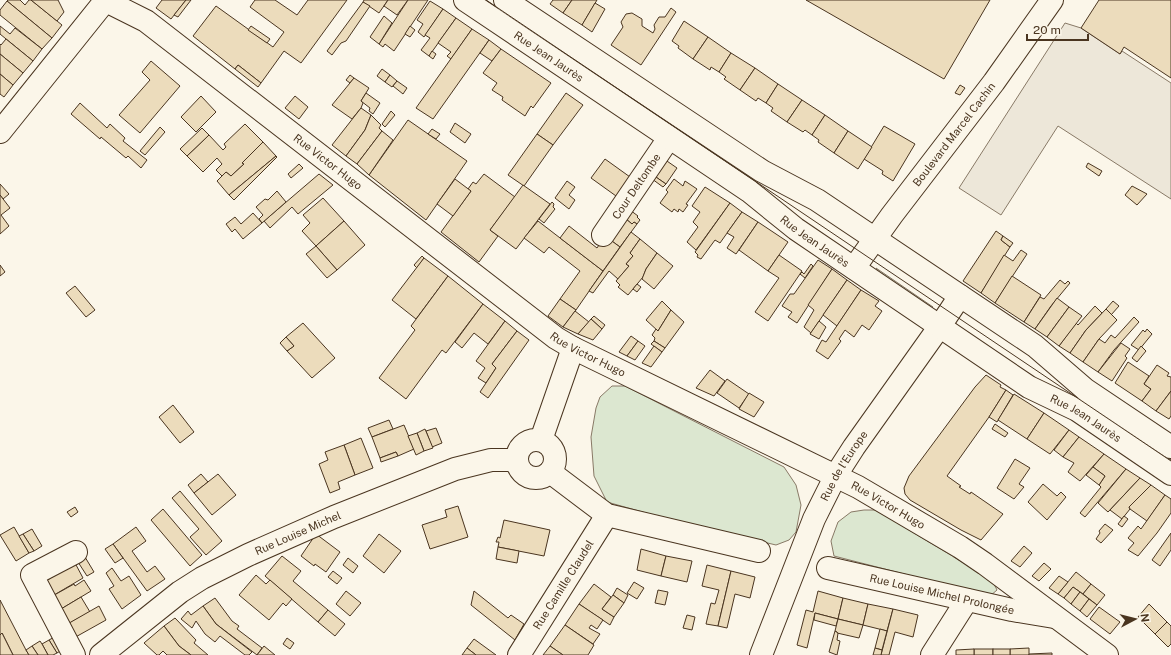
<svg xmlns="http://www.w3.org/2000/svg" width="1171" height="655" font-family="'Public Sans',sans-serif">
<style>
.green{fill:#dce7d0;stroke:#887966}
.parking{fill:#ede7d9;stroke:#887966}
.building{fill:#ecdcbc;stroke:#4a3520}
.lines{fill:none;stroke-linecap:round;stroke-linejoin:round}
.minor-casing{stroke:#4a3520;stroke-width:24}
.major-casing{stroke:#4a3520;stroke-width:24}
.minor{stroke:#fbf6e9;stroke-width:22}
.major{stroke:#fbf6e9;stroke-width:22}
.tram{stroke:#4a3520;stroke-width:1}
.labels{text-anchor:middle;stroke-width:3;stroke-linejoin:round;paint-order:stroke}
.street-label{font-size:11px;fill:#4a3520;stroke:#fbf6e9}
</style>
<rect width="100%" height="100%" fill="#fbf6e9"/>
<g class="green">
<polygon points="876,268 933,307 930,308 882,276"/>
<polygon points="612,386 625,386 784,467 796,485 801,505 796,532 789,540 776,545 671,520 607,502 594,476 591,437 596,408 600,397"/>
<polygon points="864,510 876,510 992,580 997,590 990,596 834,556 831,541 838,522 851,512"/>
</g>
<polygon class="parking" points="1065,23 1081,28 1120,54 1122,51 1171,83 1171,199 1058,126 1001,215 959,188"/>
<g class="building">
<polygon points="8,0 20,0 25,5 29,0 31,0 62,25 52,38 7,1"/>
<polygon points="31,0 58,0 64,12 57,21"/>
<polygon points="162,0 186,0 171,19 156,8"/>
<polygon points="186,0 191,0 178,17 174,15"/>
<polygon points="255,0 275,0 297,15 308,0 347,0 301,63 284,51 261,83 238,65 235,69 193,36 216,6 273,47 284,32 250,7"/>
<polygon points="364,0 388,0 379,13 363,2"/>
<polygon points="388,0 408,0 397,15 384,6"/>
<polygon points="408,0 428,0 394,51 385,44 383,47 379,44"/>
<polygon points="553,0 572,0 563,13 550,4"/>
<polygon points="572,0 597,0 582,25 563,13"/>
<polygon points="806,0 990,0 944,79"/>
<polygon points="1099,0 1171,0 1171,78 1124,47 1120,54 1081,28"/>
<polygon points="7,1 52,38 42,49 0,15 0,10"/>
<polygon points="430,1 443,9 424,37 418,32 423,24 417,20"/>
<polygon points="363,2 370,6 346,41 341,43 332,55 327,51"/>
<polygon points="595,3 605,9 592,32 582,25"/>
<polygon points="671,8 676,12 641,65 611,45 623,27 621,22 626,14 632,13 642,19 642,26 653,33 655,29 654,25 659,17 665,17"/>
<polygon points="443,9 456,18 429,56 421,50 430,38 425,35"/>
<polygon points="384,16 392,23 379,44 370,37"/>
<polygon points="456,18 472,29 451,59 447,56 451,52 438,43"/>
<polygon points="684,21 708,37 693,59 678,48 679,46 672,41"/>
<polygon points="0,26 10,34 15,28 42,49 33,61 0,34"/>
<polygon points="251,26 270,39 267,43 248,30"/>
<polygon points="410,26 415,30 410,37 405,34"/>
<polygon points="472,29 489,40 433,119 416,108"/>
<polygon points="708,37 731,53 719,72 711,67 710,70 693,59"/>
<polygon points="6,39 33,61 23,73 0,54 0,44 1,45"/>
<polygon points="489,40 501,49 492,61 480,53"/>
<polygon points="501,49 551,83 533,108 531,106 525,116 502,100 503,97 492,90 497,83 483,73"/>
<polygon points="432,51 436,54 433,59 429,56"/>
<polygon points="731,53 755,68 740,90 724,79 726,77 719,72"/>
<polygon points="0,54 23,73 13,85 0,74"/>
<polygon points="151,61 180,86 140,133 119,115 150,80 142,72"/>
<polygon points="238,65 261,83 258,87 235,69"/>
<polygon points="755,68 778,84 766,103 758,98 756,101 740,90"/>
<polygon points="382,69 390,75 385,82 377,76"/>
<polygon points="0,74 13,85 4,97 0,94"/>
<polygon points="350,75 354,78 350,83 346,80"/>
<polygon points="390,75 397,81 392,87 385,82"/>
<polygon points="354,78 369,88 361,101 363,103 361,108 352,119 332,105"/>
<polygon points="397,81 407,88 403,94 393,86"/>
<polygon points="778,84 802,100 787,122 771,111 773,108 766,103"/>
<polygon points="960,85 965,88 960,95 955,93"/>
<polygon points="366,93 380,103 373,114 369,111 370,108 361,101"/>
<polygon points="566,93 583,105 553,145 537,134"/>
<polygon points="201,96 216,112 196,132 181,117"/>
<polygon points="295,96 308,107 299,119 285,108"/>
<polygon points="802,100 825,115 812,135 805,130 803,132 787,122"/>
<polygon points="80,103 107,128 110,124 125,138 123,141 147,160 141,168 128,156 126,158 101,137 100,139 71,114"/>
<polygon points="361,108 371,115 365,130 346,156 332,145"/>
<polygon points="391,111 395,115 385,127 382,124"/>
<polygon points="371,115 381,125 379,128 382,131 357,164 346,156 365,130"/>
<polygon points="825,115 848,131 834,153 818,142 819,140 812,135"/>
<polygon points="408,120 467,161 426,220 369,175"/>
<polygon points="455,123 471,134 465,143 450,132"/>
<polygon points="245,124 263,142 242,163 244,164 231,176 226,172 222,176 216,170 222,164 217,158 203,172 187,156 209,135 223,150 226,147 224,144"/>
<polygon points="884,126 915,144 893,181 882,174 883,171 864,159"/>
<polygon points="160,127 165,132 145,155 140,151"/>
<polygon points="202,128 209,135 187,156 180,149"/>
<polygon points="432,129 440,134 436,139 428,134"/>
<polygon points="382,131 393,140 369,175 357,164"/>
<polygon points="848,131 872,147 858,169 834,153"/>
<polygon points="537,134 553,145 524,186 508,175"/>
<polygon points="263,142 276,156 229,195 217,181 226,172 231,176 244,164 242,163"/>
<polygon points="276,156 277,157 234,200 229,195"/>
<polygon points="605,159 637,182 623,201 591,178"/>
<polygon points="664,159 677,168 666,184 653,175"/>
<polygon points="1088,163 1102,171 1099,176 1086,167"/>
<polygon points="299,164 303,168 291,178 288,174"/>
<polygon points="319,174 333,185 298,214 292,207 270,228 264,221"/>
<polygon points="484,174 515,197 490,230 498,236 479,262 441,232 471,191 468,189 473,182 476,184"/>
<polygon points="653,175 666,184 663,187 648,176"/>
<polygon points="455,179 471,191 453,216 437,204"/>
<polygon points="674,179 683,186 685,181 697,189 686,204 688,205 683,212 679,209 678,212 674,209 672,212 660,203 668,192 666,190"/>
<polygon points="567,181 575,187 569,195 575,200 569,209 555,198"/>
<polygon points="0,184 9,194 3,199 0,195"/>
<polygon points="523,185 550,204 516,249 490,230"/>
<polygon points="1132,186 1147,194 1137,205 1125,195"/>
<polygon points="705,187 730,203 696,250 687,242 698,227 693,222 700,212 692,206"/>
<polygon points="277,191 286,202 262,223 259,219 263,215 256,207 265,199 268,200"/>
<polygon points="0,195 10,208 1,215 9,226 0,234"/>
<polygon points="323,198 344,221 316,246 302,231 310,223 303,215"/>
<polygon points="552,202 554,204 553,207 555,209 544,223 539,219"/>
<polygon points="730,203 742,212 720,243 715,240 701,259 697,257 698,255 695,252"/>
<polygon points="626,207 638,216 637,217 640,220 637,224 634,222 632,224 620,214"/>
<polygon points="742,212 758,222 736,254 727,248 734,237 727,233"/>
<polygon points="253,213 262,223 243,239 235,229 232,232 226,224 235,217 241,224"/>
<polygon points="620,214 632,224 634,222 637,224 620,247 605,236"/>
<polygon points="344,221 365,245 337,270 316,246"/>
<polygon points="538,221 603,271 576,310 560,299 580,271 549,247 544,253 524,238"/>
<polygon points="758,222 788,242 768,271 739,250"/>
<polygon points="569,226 597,248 605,236 620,247 603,271 560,238"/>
<polygon points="996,231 1003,236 1001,240 1010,247 981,293 963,281"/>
<polygon points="631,232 640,239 630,253 633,256 626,264 629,266 618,279 609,271 593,293 589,291"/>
<polygon points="1003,236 1013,243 1010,247 1001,240"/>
<polygon points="640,239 657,253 646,269 643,277 628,295 618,287 620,285 616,281 629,266 626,264 633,256 630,253"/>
<polygon points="316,246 337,270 327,278 306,254"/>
<polygon points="1021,250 1027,254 995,303 981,293 1004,255 1013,261"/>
<polygon points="657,253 673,266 654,289 642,279 646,269"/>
<polygon points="779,255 802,271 768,321 755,312 779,278 768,271"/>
<polygon points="422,256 424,258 417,268 414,265"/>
<polygon points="424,258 448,276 416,319 392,300"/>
<polygon points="818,260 832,269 797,323 788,317 792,312 782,306 790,294 794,294"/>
<polygon points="811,264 813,266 805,278 800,274 802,272 804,274"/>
<polygon points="0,265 5,272 0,276"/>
<polygon points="832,269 847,280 811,333 804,327 814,310 808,305"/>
<polygon points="448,276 483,304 446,353 442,350 406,399 379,378 415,330 411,326"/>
<polygon points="1012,276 1041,295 1024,322 995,303"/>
<polygon points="847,280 861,290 837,326 823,315"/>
<polygon points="1060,280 1065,284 1068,281 1070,283 1051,306 1035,329 1024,322 1040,297 1044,299"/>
<polygon points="637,284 641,287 637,292 633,289"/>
<polygon points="75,286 95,310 86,317 66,293"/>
<polygon points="861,290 879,301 875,306 882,311 869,330 862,325 854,337 845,330 839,339 841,341 828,359 816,351 822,340 826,342"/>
<polygon points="1057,298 1069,307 1047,337 1035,329"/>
<polygon points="560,299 576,310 563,327 548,316"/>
<polygon points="662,301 671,310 658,331 646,320"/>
<polygon points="1113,301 1119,306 1111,315 1106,309"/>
<polygon points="483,304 505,321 488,344 474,333 462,348 455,342"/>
<polygon points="1095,306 1102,313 1086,330 1070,353 1059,346 1076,323 1078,325"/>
<polygon points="1069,307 1082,316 1059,346 1047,337"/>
<polygon points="1106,309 1117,320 1099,339 1083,362 1070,353 1086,330"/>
<polygon points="671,310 684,322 665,348 654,341 655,338 652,335 656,329 658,331"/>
<polygon points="575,311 589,322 578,334 563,327"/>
<polygon points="594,316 605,325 602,329 591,319"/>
<polygon points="1134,317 1139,322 1114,350 1098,372 1083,362 1099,339 1105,343 1111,335 1115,338"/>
<polygon points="591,319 602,329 593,340 578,334"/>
<polygon points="505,321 517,331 492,364 496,368 486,383 478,378 485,368 476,361"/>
<polygon points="819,321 826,327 819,339 810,334"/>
<polygon points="303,323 335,358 312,378 287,351 294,346 286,337"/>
<polygon points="1147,329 1152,334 1139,350 1131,345 1143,330 1145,332"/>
<polygon points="517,331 529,340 488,398 480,392 496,368 492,364"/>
<polygon points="631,336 638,341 627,356 619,352"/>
<polygon points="286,337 294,346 287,351 280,343"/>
<polygon points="638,341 645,346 635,360 627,356"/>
<polygon points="654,341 665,348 662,352 651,344"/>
<polygon points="1121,343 1130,349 1125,356 1127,358 1112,381 1098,372"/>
<polygon points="654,346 662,352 651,367 642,363"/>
<polygon points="1141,346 1146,351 1137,362 1132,358"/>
<polygon points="1128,362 1149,376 1144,384 1151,389 1142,401 1115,383"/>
<polygon points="1157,365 1169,373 1167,376 1171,377 1171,391 1156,411 1142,401 1151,389 1144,384"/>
<polygon points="710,370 725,381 714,396 696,388"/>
<polygon points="986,375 1001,385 1000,387 1006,390 989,417 947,476 961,486 959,487 970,494 971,492 1003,514 981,540 961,530 910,500 905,494 904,488 909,476 975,387"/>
<polygon points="727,379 749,394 739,408 717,393"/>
<polygon points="1006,390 1013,395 997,422 989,417"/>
<polygon points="1171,391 1171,416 1169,419 1156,411"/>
<polygon points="749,393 764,402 754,417 739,409"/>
<polygon points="1014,394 1044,413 1027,439 998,420"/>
<polygon points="173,405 194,432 180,443 159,417"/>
<polygon points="1044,413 1069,430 1050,454 1027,439"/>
<polygon points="389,420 393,429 372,437 368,428"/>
<polygon points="995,424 1008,433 1005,437 992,429"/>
<polygon points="404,425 414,449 398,456 396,452 380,458 372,437"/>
<polygon points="436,428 442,443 432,447 426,431"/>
<polygon points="425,429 433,448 424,451 417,433"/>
<polygon points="1069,430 1079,437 1063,457 1054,450"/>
<polygon points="417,433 424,451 416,455 408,436"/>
<polygon points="1079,437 1104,454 1080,481 1068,472 1074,463 1063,457"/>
<polygon points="361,438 373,468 355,475 344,445"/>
<polygon points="344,445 355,475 338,482 340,489 330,493 319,464 328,460 325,452"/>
<polygon points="396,452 398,456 381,462 380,458"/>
<polygon points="1104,454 1126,469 1085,517 1080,513 1101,487 1099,485 1105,476 1093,467"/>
<polygon points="1015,459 1030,468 1019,484 1024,487 1014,499 997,488"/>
<polygon points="1093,467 1105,476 1099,485 1086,475"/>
<polygon points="1126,469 1140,478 1108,512 1098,503"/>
<polygon points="201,474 208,482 194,493 188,485"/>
<polygon points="218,474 236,495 212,515 194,493"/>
<polygon points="1140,478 1151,485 1129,507 1130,509 1122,519 1110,510"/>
<polygon points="1043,484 1057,496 1061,492 1066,497 1047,520 1028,502"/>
<polygon points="1151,485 1165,495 1147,521 1130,509 1129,507"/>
<polygon points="180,491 222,541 206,555 190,537 199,529 172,498"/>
<polygon points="1165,495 1171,499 1171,513 1157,533 1138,556 1128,550 1134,543 1128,538 1138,526 1141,529"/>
<polygon points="458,506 468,537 430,549 422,525 447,517 445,510"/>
<polygon points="75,507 78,512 71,517 67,512"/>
<polygon points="163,509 202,555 190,566 151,520"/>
<polygon points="1124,516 1128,519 1122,527 1118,524"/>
<polygon points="504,520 550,530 544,556 498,547 499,542 496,542 498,537 500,538"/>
<polygon points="1105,524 1113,530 1101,543 1096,539 1100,533 1099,531"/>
<polygon points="14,527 29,553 16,561 0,535"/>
<polygon points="136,527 146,541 132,551 147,572 155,566 165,579 147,591 113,544"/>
<polygon points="32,529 42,546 34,551 23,534"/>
<polygon points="1171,533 1171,550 1160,566 1152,560"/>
<polygon points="23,534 34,551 29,553 19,536"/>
<polygon points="316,534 340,552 326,572 315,564 314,566 301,556"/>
<polygon points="379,534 401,551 384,573 363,556"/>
<polygon points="113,544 123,558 115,563 105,549"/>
<polygon points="1024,546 1032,553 1020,567 1011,561"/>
<polygon points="498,547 519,551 517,563 496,559"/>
<polygon points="641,549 666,556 661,576 637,570"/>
<polygon points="282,556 301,571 293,581 328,610 318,622 265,576"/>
<polygon points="666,556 692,561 687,582 661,576"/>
<polygon points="85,557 94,572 87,576 78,562"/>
<polygon points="348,558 358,566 353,573 343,565"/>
<polygon points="75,563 83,578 49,598 41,584"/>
<polygon points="1044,563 1051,569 1039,581 1032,576"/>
<polygon points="707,565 731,571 718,626 706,624 711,603 715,604 719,590 702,586"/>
<polygon points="112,568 121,581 129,576 141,595 122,609 109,589 114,586 106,573"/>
<polygon points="333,571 342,578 337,584 328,577"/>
<polygon points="731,571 755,577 750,598 735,594 727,628 718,626"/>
<polygon points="1076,572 1091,584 1083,594 1073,587 1064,598 1058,594"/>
<polygon points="256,575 266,584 270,580 292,599 286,606 283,603 269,620 239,595"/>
<polygon points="1059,576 1068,582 1058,594 1049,588"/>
<polygon points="84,580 91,591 56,612 49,598 74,584 75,586"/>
<polygon points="634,582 644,588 637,599 627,593"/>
<polygon points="594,584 611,597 602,609 614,617 610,625 579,604"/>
<polygon points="1091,584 1105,595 1097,605 1083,594"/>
<polygon points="1073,587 1080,592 1071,604 1064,598"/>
<polygon points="617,588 628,595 624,603 613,595"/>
<polygon points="658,590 668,592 665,605 655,603"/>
<polygon points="346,591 361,603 350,616 336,604"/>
<polygon points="474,591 508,618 511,615 524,624 515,640 471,605"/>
<polygon points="818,591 843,598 838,619 815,613 807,648 797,645 806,610 813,612"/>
<polygon points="1080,592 1089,599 1080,611 1071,604"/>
<polygon points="613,595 624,603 614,617 602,609"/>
<polygon points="81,597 90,612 64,626 56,612"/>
<polygon points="215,598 232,621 239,626 237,629 262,648 257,655 216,624 203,606"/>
<polygon points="843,598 868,604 863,625 838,619"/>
<polygon points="1089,599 1097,605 1087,617 1080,611"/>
<polygon points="0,600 26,650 29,655 13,655 2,633 0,635"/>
<polygon points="579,604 603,620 597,629 591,625 589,628 600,634 593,644 565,625"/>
<polygon points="868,604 893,609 887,631 863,625"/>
<polygon points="1149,604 1167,622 1155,634 1138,617"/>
<polygon points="99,606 106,620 72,639 64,626"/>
<polygon points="203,606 216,624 252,652 249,655 245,655 220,636 215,642 205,634 196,621 192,628 181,619 188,611 191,615"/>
<polygon points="1099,607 1120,622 1110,634 1090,619"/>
<polygon points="893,609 918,615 913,637 895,632 889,655 881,655"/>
<polygon points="328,610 345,624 335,636 318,622"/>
<polygon points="815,613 838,619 836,626 814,620"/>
<polygon points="687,615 695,617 692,630 683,628"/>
<polygon points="175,618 196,640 194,643 208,655 191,655 179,646 164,626"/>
<polygon points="838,619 863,625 859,638 837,633 837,632 835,631"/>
<polygon points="1167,622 1171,626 1171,644 1168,647 1155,634"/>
<polygon points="565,625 594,645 588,655 563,655 550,646"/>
<polygon points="164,626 179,646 191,655 167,655 163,651 159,655 157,655 144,643"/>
<polygon points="880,629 887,631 882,650 875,648"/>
<polygon points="835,631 838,633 837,640 840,641 837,655 829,652"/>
<polygon points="2,633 13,655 0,655 0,635"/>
<polygon points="58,635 65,648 57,653 49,640"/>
<polygon points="287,638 294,643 290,649 283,644"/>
<polygon points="474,639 496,655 476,655 467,648"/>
<polygon points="49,640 57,653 53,655 48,655 42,644"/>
<polygon points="40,641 42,644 48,655 38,655 32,646"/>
<polygon points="32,646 38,655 29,655 26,650"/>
<polygon points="264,646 275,655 257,655"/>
<polygon points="550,646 563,655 543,655"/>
<polygon points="467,648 476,655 462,655"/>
<polygon points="875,648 882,650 881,655 873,655"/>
<polygon points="1029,648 1029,655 1010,655 1010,649"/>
<rect x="974" y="649" width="19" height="6"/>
<polygon points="974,649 974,655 956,655 956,650"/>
<rect x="993" y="649" width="17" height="6"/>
<polygon points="1052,653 1052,655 1029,655 1029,654"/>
</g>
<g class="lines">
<defs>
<g id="minor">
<path id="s1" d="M104 0 146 21 556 338 573 348 858 487 960 547 985 564 1107 655"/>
<polyline points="0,132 105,1"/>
<path id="s2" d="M603 235 669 138"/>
<path id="s3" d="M854 268 892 215 994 82 1052 0"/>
<circle cx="536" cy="459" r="19"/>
<polyline points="541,440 573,348"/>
<polyline points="550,472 607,515 759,551"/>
<path id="s4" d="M828 568 1012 610 1054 617"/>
<polyline points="74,655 32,575 76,552"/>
<path id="s5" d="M101 655 180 592 202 578 248 555 334 517 455 469 491 460H516"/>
<path id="s6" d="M519 655 607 515"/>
<path id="s7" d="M761 655 814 519 836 475 854 447 940 326 960 296"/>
<polyline points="932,655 967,600"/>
</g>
<g id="major">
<path id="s8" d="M465 0 749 191 796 229 1029 387 1077 410 1171 474"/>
<polyline points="505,0 762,171 817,200 1017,334 1035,346 1086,390 1171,447"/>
</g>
</defs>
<use href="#minor" class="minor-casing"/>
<use href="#major" class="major-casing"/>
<use href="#minor" class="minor"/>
<use href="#major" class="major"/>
<polyline class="tram" points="486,0 1171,461"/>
</g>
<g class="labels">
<g class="street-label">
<text dy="4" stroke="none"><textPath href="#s8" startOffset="101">Rue Jean Jaurès</textPath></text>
<text dy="4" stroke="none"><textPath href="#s3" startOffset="167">Boulevard Marcel Cachin</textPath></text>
<text dy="4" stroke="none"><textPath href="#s1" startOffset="277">Rue Victor Hugo</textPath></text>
<text dy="4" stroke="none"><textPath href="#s2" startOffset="59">Cour Deltombe</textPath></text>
<text dy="4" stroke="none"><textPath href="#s8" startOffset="425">Rue Jean Jaurès</textPath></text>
<text dy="4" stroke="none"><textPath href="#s1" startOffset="601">Rue Victor Hugo</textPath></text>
<text dy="4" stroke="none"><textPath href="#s8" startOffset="749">Rue Jean Jaurès</textPath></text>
<text dy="4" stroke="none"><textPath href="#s7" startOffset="207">Rue de l'Europe</textPath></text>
<text dy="4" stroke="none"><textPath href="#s1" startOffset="937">Rue Victor Hugo</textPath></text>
<text dy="4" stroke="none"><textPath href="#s5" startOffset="233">Rue Louise Michel</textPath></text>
<text dy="4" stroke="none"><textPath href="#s6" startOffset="83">Rue Camille Claudel</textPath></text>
<text dy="4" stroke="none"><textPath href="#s4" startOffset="117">Rue Louise Michel Prolongée</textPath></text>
</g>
</g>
<g transform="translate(1135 619) rotate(83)" stroke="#fbf6e9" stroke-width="3" paint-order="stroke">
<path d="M0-3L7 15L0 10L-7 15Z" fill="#4a3520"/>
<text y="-6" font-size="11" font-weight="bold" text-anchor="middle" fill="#4a3520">N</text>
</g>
<path d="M1027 34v6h61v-6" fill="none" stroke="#4a3520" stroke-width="2"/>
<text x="1033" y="34" font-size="12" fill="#4a3520" stroke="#fbf6e9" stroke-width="3" paint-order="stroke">20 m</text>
</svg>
